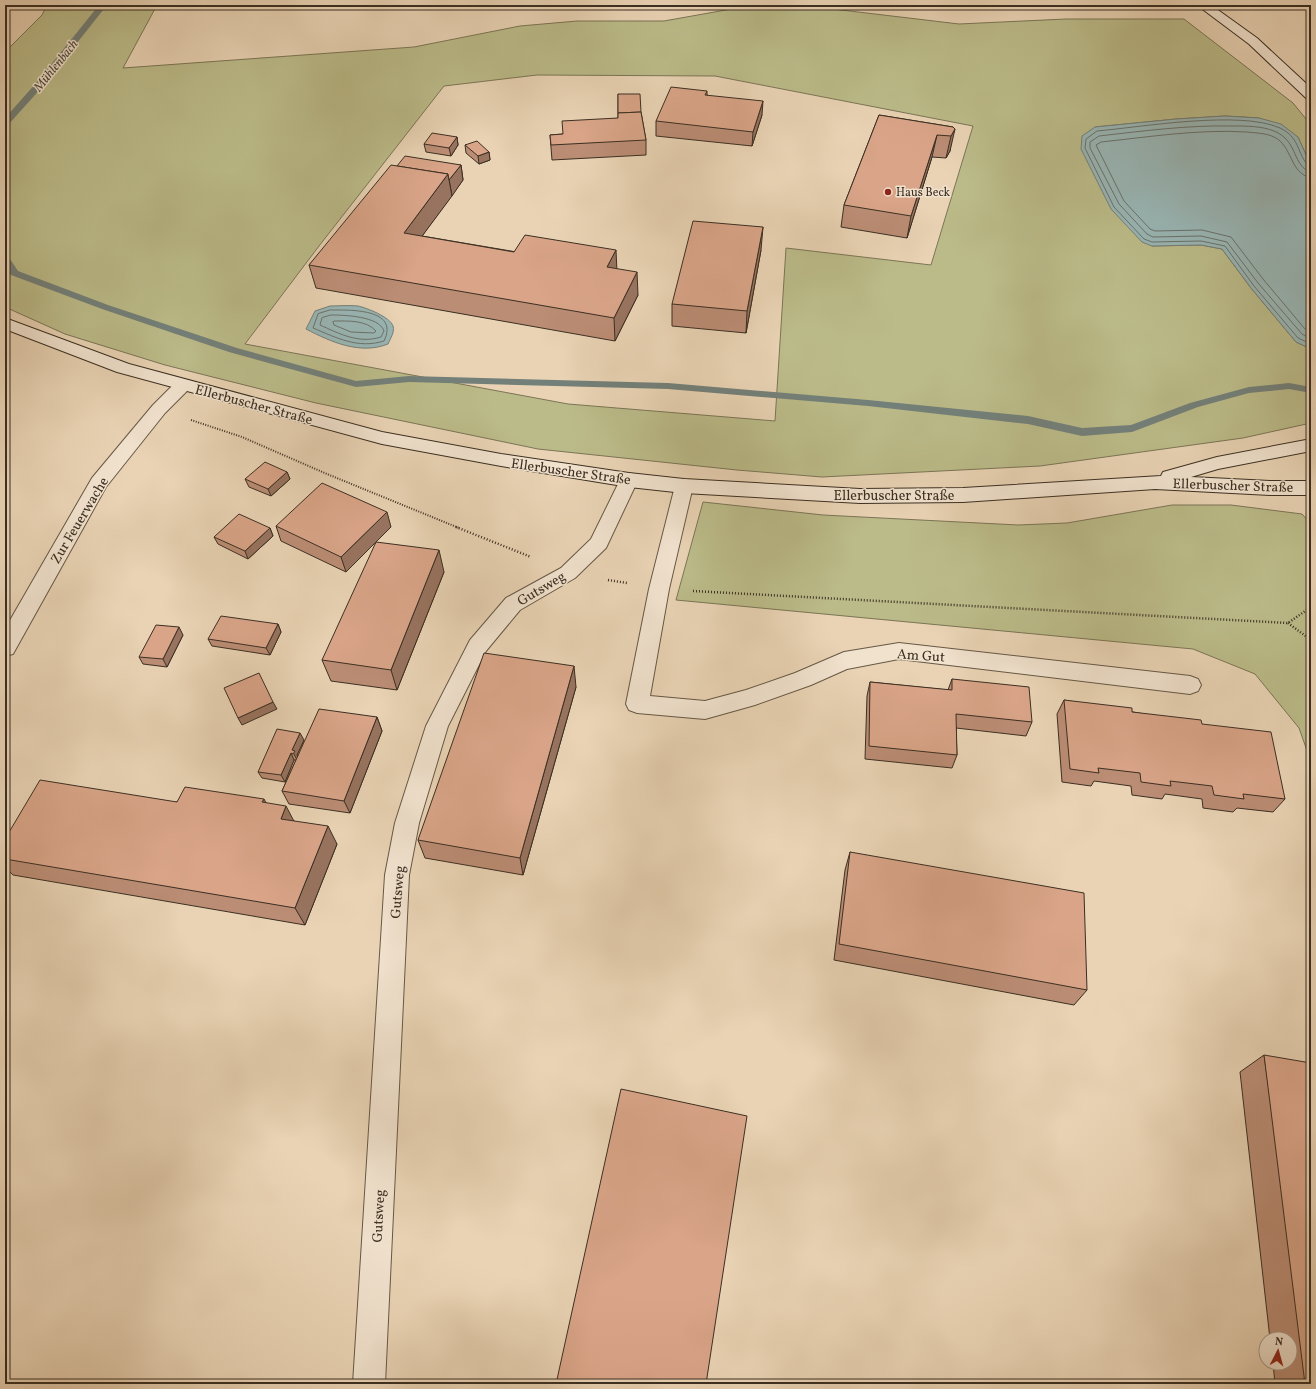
<svg xmlns="http://www.w3.org/2000/svg" width="1316" height="1389" font-family="Vollkorn,serif">
<style>
.green{fill:#bbbb89;stroke:#7b7556;fill-rule:evenodd}
.water{fill:#99b6b5;stroke:#73807a}
.lines{fill:none;stroke-linecap:round;stroke-linejoin:round}
.shore{stroke:#6a726c;stroke-width:1}
.stream{fill:#73807a;fill-rule:evenodd}
.street-casing{stroke:#665846;stroke-width:2}
.secondary-casing{stroke:#3b2f22;stroke-width:2}
.path-far1{stroke:#3b2f22;stroke-width:2;stroke-dasharray:1 1.5;stroke-linecap:butt}
.path{stroke:#3b2f22;stroke-width:2.5;stroke-dasharray:1 2;stroke-linecap:butt}
.street{fill:#f1e2ce;fill-rule:evenodd}
.secondary{fill:#f1e2ce;fill-rule:evenodd}
.wall{fill:#bb8d75;stroke:#3b2f22}
.shaded-wall{fill:#98735f;stroke:#3b2f22}
.building{fill:#d9a488;stroke:#3b2f22}
.poi-dot{fill:#8f2418;stroke:#f1e2ce;stroke-width:1.5}
.labels{text-anchor:middle;stroke-width:3;stroke-linejoin:round;paint-order:stroke}
.far-poi-label{font-size:12px;fill:#3b2f22;stroke:#f1e2ce;text-anchor:start}
.far-water-label{font-size:13px;font-style:italic;fill:#4e4a3f;stroke:#f1e2ce}
.street-label{font-size:14px;fill:#3b2f22;stroke:#f1e2ce}
</style>
<rect width="100%" height="100%" fill="#e9d3b4"/>
<filter id="stains"><feTurbulence type="fractalNoise" baseFrequency=".005" numOctaves="4"/><feColorMatrix values="0 0 0 0 .2 0 0 0 0 .09 0 0 0 0 .02 0 0 0 .5 -.17"/></filter>
<radialGradient id="worn" r=".72"><stop offset=".6" stop-color="#630" stop-opacity="0"/><stop offset="1" stop-color="#630" stop-opacity=".3"/></radialGradient>
<g class="green">
<path d="M47 5H157L123 68 414 47 520 26 577 21H664L737 8 816 7 959 24 1066 19H1184L1293 103 1311 125V166L1298 137 1259 118 1225 116 1176 119 1095 127 1152 246 1201 245 1222 249 1251 288 1296 342 1311 349V423L1243 438 1040 466 822 477 737 470 538 449 316 403 165 365 65 334 5 307V52L42 15ZM537 75 715 76 973 126 931 265 786 248 775 421 568 404 245 344 319 246 444 86Z"/>
<polygon points="703,502 823,515 1018,525 1067,523 1172,505 1231,505 1302,514 1311,524 1311,762 1299,728 1255,674 1193,649 676,600"/>
</g>
<g class="water">
<polygon points="1225,116 1259,118 1281,124 1298,137 1311,166 1311,349 1296,342 1251,288 1222,249 1201,245 1152,246 1142,242 1111,209 1081,149 1082,136 1095,127 1176,119"/>
<path d="M330 306C339 306 349 305 358 306 367 308 390 317 393 326 395 332 390 339 388 344 360 355 331 342 306 329L315 311Z"/>
</g>
<g class="lines">
<g class="shore">
<path d="M1311 167C1297 159 1302 138 1280 128 1240 110 1142 127 1097 131L1086 139 1085 148 1114 207 1144 239 1152 242 1201 241 1225 246 1254 286 1298 338 1311 344"/>
<path d="M1311 172C1292 167 1299 141 1274 131 1262 126 1246 126 1232 126 1188 125 1143 131 1099 136L1090 142V148L1119 204 1147 234 1153 237 1201 236 1227 242 1258 283 1302 334 1311 339"/>
<path d="M1311 178C1289 173 1293 146 1274 137 1266 133 1255 133 1247 132 1198 129 1149 137 1101 142L1096 145 1124 201 1150 229 1155 231 1202 230 1231 237 1263 279 1305 329 1311 332"/>
<path d="M330 310C349 310 400 308 384 341 358 349 337 338 313 328L318 314Z"/>
<path d="M331 315C344 315 379 316 384 331L381 337C359 344 340 334 320 325L322 318Z"/>
<path d="M335 321C349 321 366 320 376 331L374 333 351 332 334 325 333 322Z"/>
</g>
<g class="stream">
<polygon points="99,5 107,5 43,86 8,125 5,125 5,118 37,82"/>
<polygon points="5,255 8,256 18,271 108,305 237,348 356,381 409,376 668,383 868,400 1028,416 1082,428 1131,425 1190,403 1249,387 1289,383 1311,387 1311,393 1289,389 1249,393 1198,407 1132,432 1082,436 1028,424 868,406 668,389 409,382 356,387 229,352 102,309 11,275 5,266"/>
</g>
<defs>
<g id="street">
<polygon points="183,379 189,381 192,385 189,389 165,413 106,487 13,654 5,656 5,629 92,478 153,405 177,381"/>
<polygon points="629,473 636,475 638,480 606,548 575,578 520,610 486,651 448,726 419,823 409,875 385,1384 353,1384 385,875 395,823 426,726 470,640 506,598 561,568 591,539 620,480 622,475"/>
<polygon points="684,479 691,481 693,486 669,589 650,696 705,701 746,690 795,673 844,652 899,643 1190,676 1198,679 1201,685 1198,691 1190,694 899,659 847,669 811,685 755,705 705,719 637,713 629,710 626,704 649,589 675,486 677,481"/>
</g>
<g id="secondary">
<polygon points="1197,5 1211,5 1257,38 1311,88 1311,99 1306,98 1249,44"/>
<polygon points="5,318 129,364 382,432 501,454 629,473 684,479 860,489 963,488 1161,476 1163,472 1217,457 1311,439 1311,451 1218,469 1191,477 1270,481 1311,481 1311,495 1270,495 1155,489 963,502 860,503 684,493 629,487 501,466 382,444 117,372 5,329"/>
</g>
</defs>
<use href="#street" class="street-casing"/>
<use href="#secondary" class="secondary-casing"/>
<polyline class="path-far1" points="191,420 242,437 327,474 459,528"/>
<g class="path">
<polyline points="456,527 531,557"/>
<polyline points="608,580 627,583"/>
<polyline points="693,591 1288,623 1311,607"/>
<polyline points="1288,623 1311,640"/>
</g>
<use href="#street" class="street"/>
<use href="#secondary" class="secondary"/>
</g>
<g class="wall">
<polygon points="1294,5 1311,5 1311,7 1300,9"/>
<polygon points="707,91 707,95 762,115 752,146 656,136 656,121"/>
<polygon points="618,94 641,112 646,140 646,155 552,160 550,135 563,134 618,118"/>
<polygon points="879,115 953,127 950,151 946,158 932,157 907,238 841,227 844,205"/>
<polygon points="457,137 458,145 451,156 426,152 424,144"/>
<polygon points="465,145 489,152 490,160 479,164 466,153"/>
<polygon points="461,165 463,180 422,236 617,269 638,295 615,341 316,288 309,265 397,166"/>
<polygon points="761,250 746,333 672,326 672,304"/>
<polygon points="287,472 290,479 271,496 249,487 245,479"/>
<polygon points="276,526 391,527 346,572 281,541"/>
<polygon points="270,528 273,536 248,559 218,544 214,537"/>
<polygon points="444,572 397,690 331,681 322,660"/>
<polygon points="278,624 281,632 270,655 212,646 208,639"/>
<polygon points="183,635 167,667 143,664 139,657"/>
<polygon points="952,679 1032,722 1026,736 956,728 957,755 952,768 865,759 867,696 870,682 948,690"/>
<polygon points="576,687 523,875 425,858 418,840"/>
<polygon points="1064,700 1202,724 1285,799 1273,812 1237,808 1233,812 1203,808 1202,799 1165,794 1162,799 1132,795 1131,786 1094,781 1091,786 1062,782 1057,714"/>
<polygon points="377,717 382,731 350,813 289,804 282,791 296,760 294,760 285,782 262,778 258,772 304,740 297,755 298,757"/>
<polygon points="177,802 266,803 294,821 337,844 305,925 13,875 5,867 5,839"/>
<polygon points="850,852 1087,990 1074,1005 834,960 845,870"/>
<polygon points="1264,1055 1311,1384 1275,1384 1273,1363 1290,1363 1290,1339 1270,1339 1240,1072"/>
</g>
<g class="shaded-wall">
<polygon points="1302,5 1311,5 1311,7 1300,9"/>
<polygon points="763,101 762,115 752,146 753,132"/>
<polygon points="955,129 950,151 946,158 951,136"/>
<polygon points="937,135 932,157 907,238 911,216"/>
<polygon points="457,137 458,145 451,156 449,148"/>
<polygon points="489,152 490,160 479,164 478,156"/>
<polygon points="461,165 463,180 452,196 449,180"/>
<polygon points="448,174 452,196 408,255 404,233"/>
<polygon points="763,227 761,250 746,333 747,311"/>
<polygon points="616,250 617,272 607,267"/>
<polygon points="637,272 638,295 615,341 614,318"/>
<polygon points="287,472 290,479 271,496 268,489"/>
<polygon points="387,512 391,527 346,572 341,557"/>
<polygon points="270,528 273,536 248,559 245,551"/>
<polygon points="439,550 444,572 397,690 391,670"/>
<polygon points="278,624 281,632 270,655 266,648"/>
<polygon points="179,627 183,635 167,667 163,659"/>
<polygon points="574,666 576,687 523,875 520,858"/>
<polygon points="273,702 277,709 242,725 238,718"/>
<polygon points="377,717 382,731 350,813 344,801"/>
<polygon points="300,733 304,740 297,755 298,758 297,760 292,750"/>
<polygon points="291,753 294,760 285,782 281,775"/>
<polygon points="264,799 274,818 262,802"/>
<polygon points="286,806 296,825 281,819"/>
<polygon points="328,826 337,844 305,925 295,908"/>
</g>
<g class="building">
<polygon points="671,87 707,91 705,95 763,101 753,132 656,121"/>
<polygon points="618,94 640,94 641,112 618,113"/>
<polygon points="641,112 646,140 551,145 550,135 563,134 562,121 618,118 618,113"/>
<polygon points="879,115 953,127 955,129 951,136 937,135 911,216 844,205"/>
<polygon points="432,133 457,137 449,148 424,144"/>
<polygon points="477,141 489,152 478,156 465,145"/>
<polygon points="405,156 461,165 449,180 448,174 397,166"/>
<polygon points="391,165 448,174 404,233 514,252 525,235 616,250 607,267 637,272 614,318 309,265"/>
<polygon points="693,221 763,227 747,311 672,304"/>
<polygon points="265,462 287,472 268,489 245,479"/>
<polygon points="322,483 387,512 341,557 276,526"/>
<polygon points="239,514 270,528 245,551 214,537"/>
<polygon points="376,542 439,550 391,670 322,660"/>
<polygon points="221,616 278,624 266,648 208,639"/>
<polygon points="156,625 179,627 163,659 139,657"/>
<polygon points="484,653 574,666 520,858 418,840"/>
<polygon points="259,673 273,702 238,718 224,688"/>
<polygon points="952,679 1029,687 1032,722 956,714 957,755 869,746 870,682 952,690"/>
<polygon points="1064,700 1132,708 1132,712 1201,720 1202,724 1271,732 1285,799 1243,794 1244,799 1214,795 1212,786 1170,781 1171,786 1141,782 1140,773 1098,768 1099,773 1070,769"/>
<polygon points="319,709 377,717 344,801 282,791"/>
<polygon points="277,729 300,733 292,750 295,751 293,754 291,753 281,775 258,772"/>
<polygon points="40,780 177,802 185,787 264,799 262,802 286,806 281,819 328,826 295,908 5,859 5,839"/>
<polygon points="850,852 1084,893 1087,990 839,944"/>
<polygon points="1264,1055 1311,1063 1311,1384 1305,1384"/>
<polygon points="621,1089 747,1116 706,1384 556,1384"/>
</g>
<circle class="poi-dot" cx="888" cy="192" r="4"/>
<g class="labels">
<g class="far-poi-label">
<text x="896" y="196">Haus Beck</text>
</g>
<g class="far-water-label">
<text transform="translate(55 65) rotate(-51)" y="5">Mühlenbach</text>
</g>
<g class="street-label">
<text transform="translate(254 404) rotate(15)" y="5">Ellerbuscher Straße</text>
<text transform="translate(571 471) rotate(8)" y="5">Ellerbuscher Straße</text>
<text transform="translate(1233 485) rotate(2)" y="5">Ellerbuscher Straße</text>
<text x="894" y="500">Ellerbuscher Straße</text>
<text transform="translate(79 520) rotate(-59)" y="5">Zur Feuerwache</text>
<text transform="translate(541 588) rotate(-31)" y="5">Gutsweg</text>
<text transform="translate(921 655) rotate(4)" y="5">Am Gut</text>
<text transform="translate(397 892) rotate(-85)" y="5">Gutsweg</text>
<text transform="translate(378 1216) rotate(-87)" y="5">Gutsweg</text>
</g>
</g>
<rect width="1316" height="1389" fill="none" stroke="#e9d3b4" stroke-width="20"/>
<rect x="6" y="6" width="1304" height="1377" fill="none" stroke="#3b2f22" stroke-width="2"/>
<rect x="10" y="10" width="1296" height="1369" fill="none" stroke="#3b2f22"/>
<g transform="translate(1278 1351) rotate(6)"><circle r="19" fill="#f1e2ce" stroke="#a89a89"/>
<path d="M0-3L7 15L0 10L-7 15Z" fill="#8f2418"/>
<text y="-6" font-size="11" font-weight="bold" text-anchor="middle" fill="#3b2f22">N</text>
</g>
<rect width="100%" height="100%" filter="url(#stains)"/>
<rect width="100%" height="100%" fill="url(#worn)"/>
</svg>
